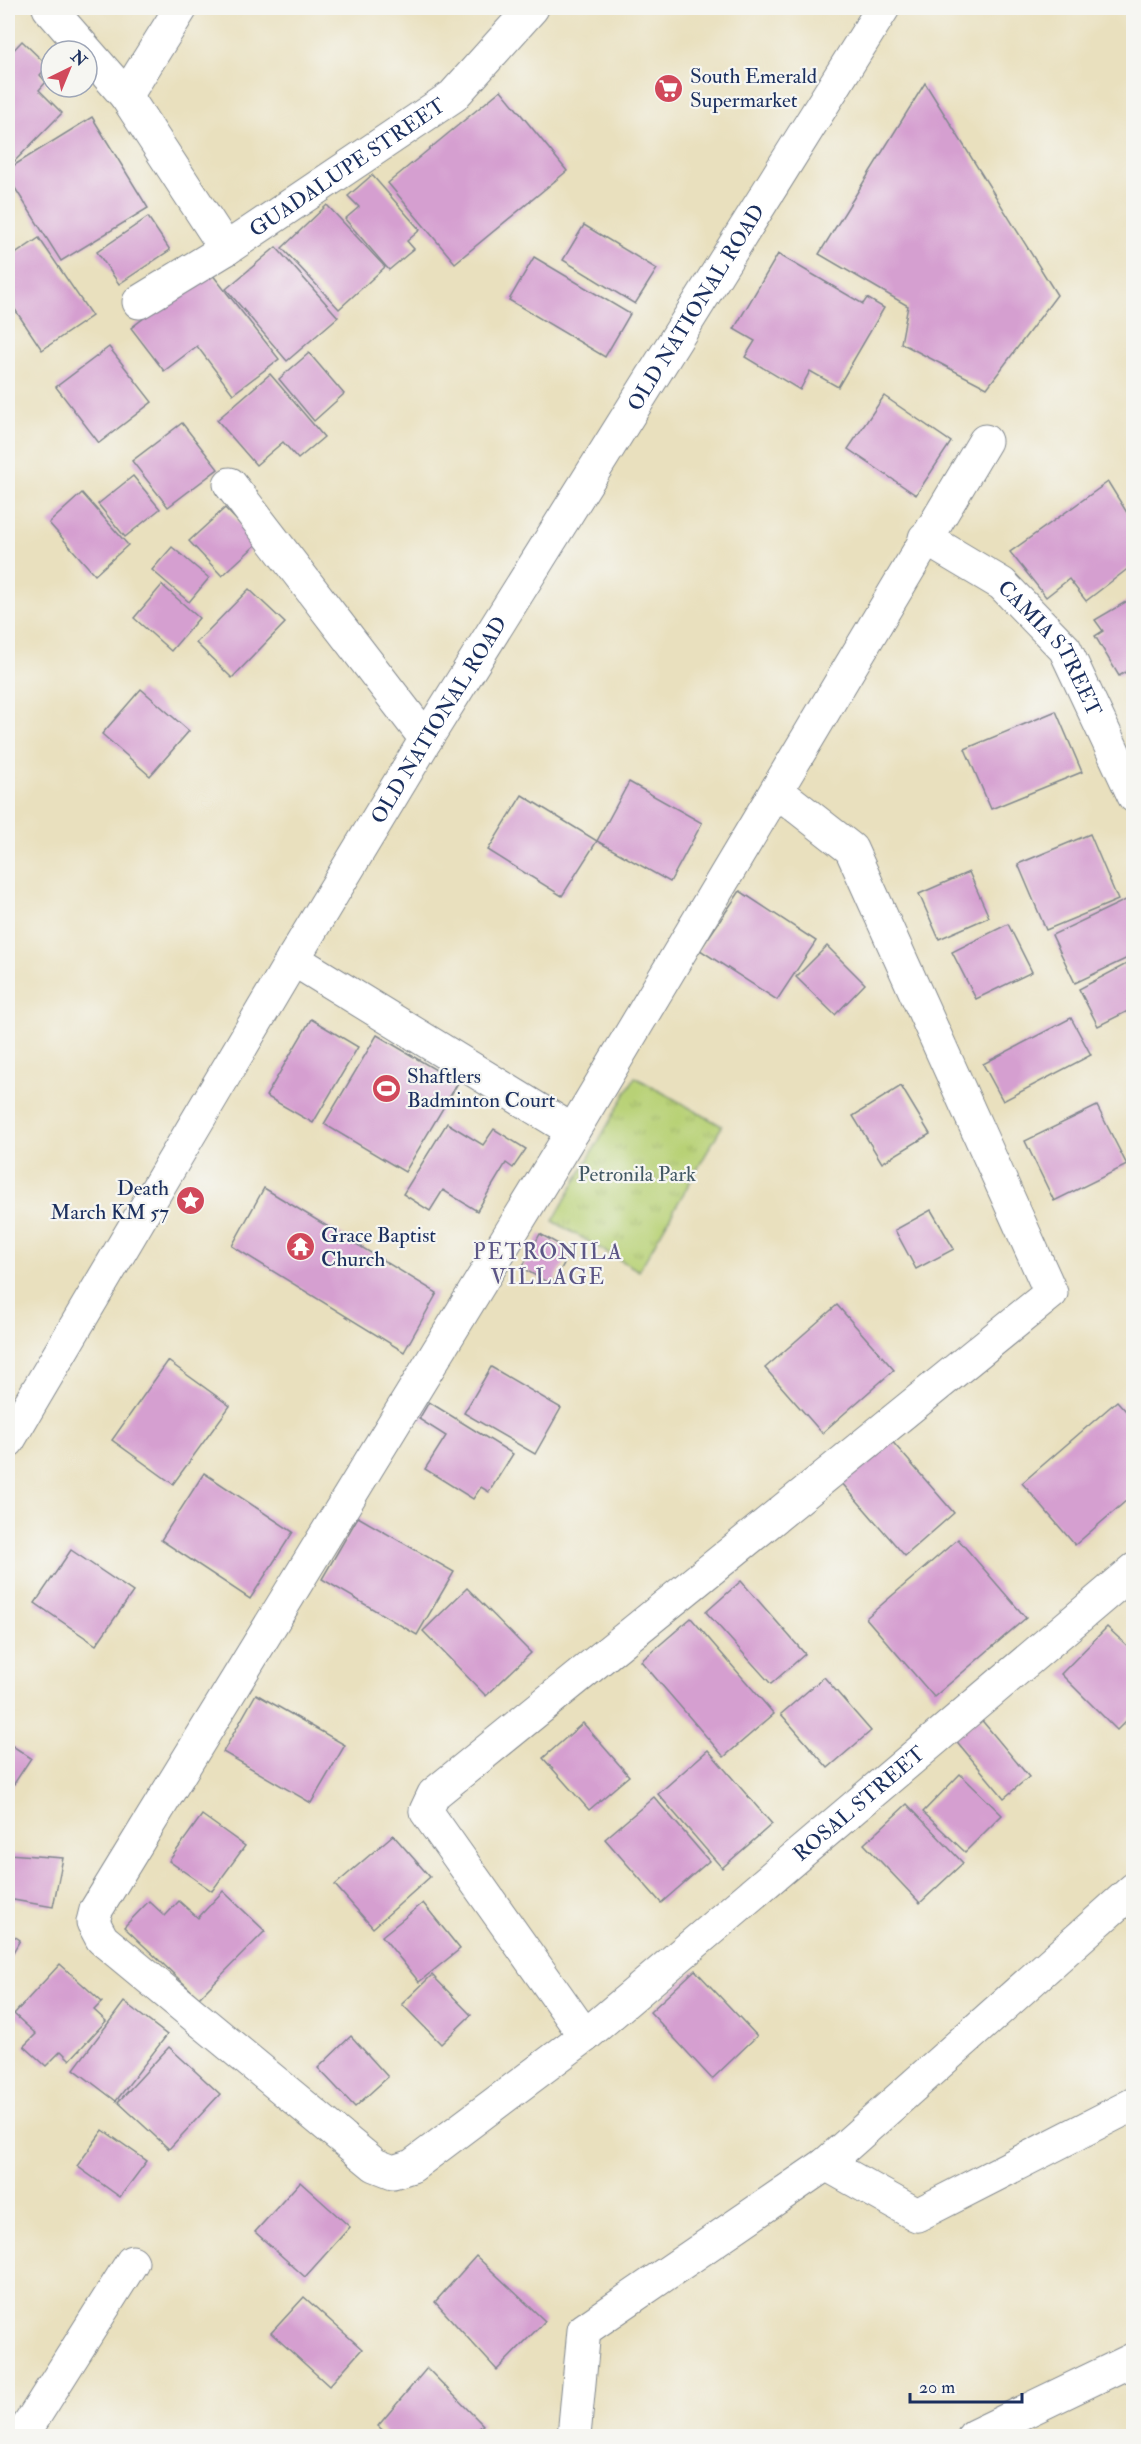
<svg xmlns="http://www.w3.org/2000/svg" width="1141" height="2444" font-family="'IM FELL Double Pica',serif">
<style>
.grass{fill:url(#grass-tufts);stroke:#6a806a;stroke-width:1.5}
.building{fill:#d59fd0}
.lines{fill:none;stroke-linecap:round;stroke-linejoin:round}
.street-casing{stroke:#82888e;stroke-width:35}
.secondary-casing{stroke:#82888e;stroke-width:35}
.street{stroke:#fff;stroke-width:33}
.secondary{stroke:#fff;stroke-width:33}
.labels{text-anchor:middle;stroke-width:4.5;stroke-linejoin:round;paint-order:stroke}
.poi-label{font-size:21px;fill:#1b2f5e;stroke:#f6f6f2;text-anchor:start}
.street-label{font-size:21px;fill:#1b2f5e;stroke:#f6f6f2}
.park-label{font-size:21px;fill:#425864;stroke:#f6f6f2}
.neighbourhood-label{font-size:22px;letter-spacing:1.5px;fill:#5c5686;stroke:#f6f6f2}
</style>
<defs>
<pattern id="grass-tufts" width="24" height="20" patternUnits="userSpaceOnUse" patternTransform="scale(1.5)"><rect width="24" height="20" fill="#b8d176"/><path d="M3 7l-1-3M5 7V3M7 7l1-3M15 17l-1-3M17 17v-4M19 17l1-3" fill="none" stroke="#9eb468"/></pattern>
</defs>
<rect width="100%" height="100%" fill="#f6f6f2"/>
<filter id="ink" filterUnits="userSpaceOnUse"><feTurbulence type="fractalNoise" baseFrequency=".0167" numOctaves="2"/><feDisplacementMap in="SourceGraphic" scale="12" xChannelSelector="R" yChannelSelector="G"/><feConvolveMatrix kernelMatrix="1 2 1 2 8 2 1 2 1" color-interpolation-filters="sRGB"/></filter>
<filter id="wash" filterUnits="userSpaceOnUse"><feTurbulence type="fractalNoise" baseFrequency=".008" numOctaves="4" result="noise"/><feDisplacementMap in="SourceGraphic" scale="24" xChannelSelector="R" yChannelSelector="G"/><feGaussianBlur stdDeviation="1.35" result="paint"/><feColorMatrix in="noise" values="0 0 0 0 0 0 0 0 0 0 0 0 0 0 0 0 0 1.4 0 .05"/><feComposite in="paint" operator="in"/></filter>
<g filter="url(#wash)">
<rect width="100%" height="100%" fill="#e9e0be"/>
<polygon class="grass" points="635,1077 722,1126 639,1271 553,1221"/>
<g id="blocks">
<g class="building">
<polygon points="22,41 48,66 40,75 46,82 39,90 62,113 8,168 8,56"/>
<polygon points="925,83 1057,295 987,388 901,343 908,306 819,254"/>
<polygon points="501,90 567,171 455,263 388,183"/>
<polygon points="92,117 148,208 61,261 8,177 8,169"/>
<polygon points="372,175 420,230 407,241 414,249 389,270 345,219 359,207 348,196"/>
<polygon points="327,205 385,267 339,309 282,248"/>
<polygon points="148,217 170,250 119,284 97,252"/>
<polygon points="584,225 657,269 635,304 563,260"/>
<polygon points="39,238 92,316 42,350 8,299 8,259"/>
<polygon points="276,247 338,317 287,361 226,289"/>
<polygon points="778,254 863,304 867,298 884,308 838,387 810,371 800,390 745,357 755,341 734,329"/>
<polygon points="534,257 630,314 605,357 509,300"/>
<polygon points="208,269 279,359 233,394 197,346 164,371 131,328"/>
<polygon points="109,347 152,402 99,443 56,387"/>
<polygon points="309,353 344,394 314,421 279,379"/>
<polygon points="270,374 324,437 298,459 283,442 256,465 217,420"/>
<polygon points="884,396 951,442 916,495 848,449"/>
<polygon points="182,423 218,469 168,507 132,461"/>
<polygon points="133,476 160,509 125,537 98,504"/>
<polygon points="1108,482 1134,524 1134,539 1128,543 1134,549 1134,564 1086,601 1069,579 1046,597 1010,552"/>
<polygon points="82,493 128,545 95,575 49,523"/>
<polygon points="225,508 258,543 222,576 189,541"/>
<polygon points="172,547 209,578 189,602 152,570"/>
<polygon points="162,585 199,618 171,651 134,618"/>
<polygon points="249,589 285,623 232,678 196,643"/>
<polygon points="1134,597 1134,667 1119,676 1095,636 1103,631 1095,620"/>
<polygon points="141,689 189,731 150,776 102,734"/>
<polygon points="1056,711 1082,772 991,809 965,749"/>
<polygon points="629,782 702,823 670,882 597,841"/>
<polygon points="522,795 597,841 562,896 488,850"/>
<polygon points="1090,834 1118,900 1046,930 1018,864"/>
<polygon points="969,872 989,917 939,939 919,894"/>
<polygon points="740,891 816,941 777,1000 700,950"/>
<polygon points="1130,898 1134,906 1134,955 1075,983 1052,935"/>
<polygon points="1008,924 1032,972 976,999 952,952"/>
<polygon points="827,946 865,984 835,1015 796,977"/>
<polygon points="1134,960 1134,1008 1098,1026 1079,989"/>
<polygon points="1071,1018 1091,1055 1003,1101 983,1064"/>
<polygon points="311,1019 358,1047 313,1123 266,1096"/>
<polygon points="377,1035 458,1083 405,1172 324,1124"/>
<polygon points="901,1086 930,1134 882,1163 853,1116"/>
<polygon points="1097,1106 1127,1165 1054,1201 1025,1141"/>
<polygon points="447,1123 483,1145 494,1129 526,1149 513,1168 506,1163 477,1211 443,1190 430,1211 403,1194"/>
<polygon points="264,1188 437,1293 404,1352 232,1246"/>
<polygon points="931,1210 954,1249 916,1269 895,1230"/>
<polygon points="540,1234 571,1251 552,1285 522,1268"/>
<polygon points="837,1305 894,1370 822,1433 765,1368"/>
<polygon points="168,1361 230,1406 173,1484 112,1440"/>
<polygon points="491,1367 561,1408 535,1454 464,1413"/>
<polygon points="1117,1401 1134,1420 1134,1494 1075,1545 1022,1483"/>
<polygon points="429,1402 513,1454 489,1492 481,1487 473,1499 425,1469 446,1436 419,1419"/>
<polygon points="890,1439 954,1513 905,1556 841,1482"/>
<polygon points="204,1473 293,1532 250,1599 161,1540"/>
<polygon points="358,1517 454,1572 417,1635 322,1579"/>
<polygon points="958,1539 1026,1618 934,1697 866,1618"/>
<polygon points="71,1550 133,1592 96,1645 35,1603"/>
<polygon points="741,1581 805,1654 771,1684 706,1612"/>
<polygon points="467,1588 531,1653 486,1696 423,1631"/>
<polygon points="691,1618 774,1714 724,1757 641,1661"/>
<polygon points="1107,1627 1134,1652 1134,1713 1117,1730 1061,1674"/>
<polygon points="824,1677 871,1731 828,1768 781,1714"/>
<polygon points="256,1694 345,1745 311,1803 223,1752"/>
<polygon points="979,1717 1029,1777 1004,1798 954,1738"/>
<polygon points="583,1723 629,1776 589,1810 543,1758"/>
<polygon points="8,1743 31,1758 8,1793"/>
<polygon points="708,1750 772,1824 722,1868 658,1794"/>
<polygon points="960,1774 1002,1815 965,1852 923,1812"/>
<polygon points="654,1797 709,1861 661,1903 605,1839"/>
<polygon points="907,1804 963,1863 920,1903 864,1844"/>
<polygon points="202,1815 245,1846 212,1891 169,1861"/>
<polygon points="393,1835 430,1877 373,1928 335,1885"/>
<polygon points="8,1854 63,1858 53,1907 8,1899"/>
<polygon points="223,1891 265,1931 199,1998 124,1927 149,1901 165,1916 179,1901 198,1918"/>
<polygon points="423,1903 460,1949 419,1982 382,1936"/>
<polygon points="8,1932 20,1940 8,1961"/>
<polygon points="60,1964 102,2002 94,2010 106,2021 70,2060 61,2051 46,2066 24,2046 36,2034 14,2014"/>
<polygon points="695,1970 757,2036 712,2079 650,2012"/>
<polygon points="432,1975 471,2015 441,2044 402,2004"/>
<polygon points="124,2002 167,2035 116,2101 74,2069"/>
<polygon points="351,2036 388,2077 355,2107 318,2068"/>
<polygon points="169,2047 220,2094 169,2149 118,2102"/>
<polygon points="103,2130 147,2161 120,2197 77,2166"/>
<polygon points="300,2182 350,2227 305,2277 255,2232"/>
<polygon points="476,2256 545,2321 497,2370 435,2302"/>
<polygon points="304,2297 362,2349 329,2386 271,2333"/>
<polygon points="427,2368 483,2425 469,2436 389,2436 378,2426"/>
</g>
</g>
</g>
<g filter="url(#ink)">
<use href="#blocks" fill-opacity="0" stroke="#82888e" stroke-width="1.5"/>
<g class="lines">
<defs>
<g id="street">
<polyline points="49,8 126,96 226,249"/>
<polyline points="126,96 181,8"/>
<path id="s1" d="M139 302 226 249 453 96 532 8"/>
<path id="s2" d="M985 441 573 1131 96 1910 93 1922 102 1939 375 2165 393 2172 412 2166 585 2036 1134 1570"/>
<polyline points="230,484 426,739"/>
<path id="s3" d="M925 538 1002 584 1065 649 1134 796"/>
<polyline points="293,959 573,1131"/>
<polyline points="585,2036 426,1811 434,1794 1051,1293 851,849 777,791"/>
<polyline points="826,2164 917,2215 1134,2104"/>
<polyline points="22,2436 132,2262"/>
<polyline points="574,2436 584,2330 826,2164 1134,1889"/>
<polyline points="974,2436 1134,2359"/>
</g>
<g id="secondary">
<path id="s4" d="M8 1441 293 959 426 739 883 8"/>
</g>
</defs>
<use href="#street" class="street-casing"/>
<use href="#secondary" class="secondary-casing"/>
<use href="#street" class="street"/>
<use href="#secondary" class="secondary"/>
</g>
</g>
<defs>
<symbol id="supermarket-disc" viewBox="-11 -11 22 22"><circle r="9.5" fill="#d1495b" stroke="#f6f6f2"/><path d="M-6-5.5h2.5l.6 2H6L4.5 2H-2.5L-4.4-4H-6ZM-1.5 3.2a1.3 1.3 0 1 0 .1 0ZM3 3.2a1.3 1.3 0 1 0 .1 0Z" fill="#fff"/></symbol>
<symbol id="stadium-disc" viewBox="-11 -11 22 22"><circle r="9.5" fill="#d1495b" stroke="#f6f6f2"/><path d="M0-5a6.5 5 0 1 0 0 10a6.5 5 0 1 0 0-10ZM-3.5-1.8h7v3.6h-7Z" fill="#fff"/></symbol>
<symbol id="sight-disc" viewBox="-11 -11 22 22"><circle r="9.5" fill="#d1495b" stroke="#f6f6f2"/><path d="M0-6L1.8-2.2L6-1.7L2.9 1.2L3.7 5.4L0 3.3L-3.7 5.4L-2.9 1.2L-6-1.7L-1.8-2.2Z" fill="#fff"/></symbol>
<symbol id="temple-disc" viewBox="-11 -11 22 22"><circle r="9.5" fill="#d1495b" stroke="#f6f6f2"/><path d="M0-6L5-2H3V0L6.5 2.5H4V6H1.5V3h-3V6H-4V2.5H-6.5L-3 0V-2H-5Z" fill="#fff"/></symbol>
</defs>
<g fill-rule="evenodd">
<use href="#supermarket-disc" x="652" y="72" width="33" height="33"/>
<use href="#stadium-disc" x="370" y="1072" width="33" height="33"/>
<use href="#sight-disc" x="174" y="1184" width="33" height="33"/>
<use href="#temple-disc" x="284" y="1230" width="33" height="33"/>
</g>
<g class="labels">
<g class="poi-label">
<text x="690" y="83">South Emerald<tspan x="690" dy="24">Supermarket</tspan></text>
<text x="407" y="1083">Shaftlers<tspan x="407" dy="24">Badminton Court</tspan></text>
<text x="169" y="1195" text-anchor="end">Death<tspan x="169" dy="24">March KM 57</tspan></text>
<text x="321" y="1242">Grace Baptist<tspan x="321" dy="24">Church</tspan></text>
</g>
<g class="street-label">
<text dy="7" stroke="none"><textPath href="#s1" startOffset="248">GUADALUPE STREET</textPath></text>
<text dy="7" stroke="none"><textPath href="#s4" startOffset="1326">OLD NATIONAL ROAD</textPath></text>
<text dy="7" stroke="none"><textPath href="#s3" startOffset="171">CAMIA STREET</textPath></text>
<text dy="7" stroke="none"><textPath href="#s4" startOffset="840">OLD NATIONAL ROAD</textPath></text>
<text dy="7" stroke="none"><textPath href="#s2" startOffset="2718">ROSAL STREET</textPath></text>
</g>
<g class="park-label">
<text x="637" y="1181">Petronila Park</text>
</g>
<g class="neighbourhood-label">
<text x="548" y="1259">PETRONILA<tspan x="548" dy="25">VILLAGE</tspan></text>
</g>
</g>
<rect width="1141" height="2444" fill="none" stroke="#f6f6f2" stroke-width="30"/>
<g transform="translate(69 69) rotate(43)"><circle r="28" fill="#f6f6f2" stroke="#9ea6b7" stroke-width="1.5"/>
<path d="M0-4.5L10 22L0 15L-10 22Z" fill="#d1495b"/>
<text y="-9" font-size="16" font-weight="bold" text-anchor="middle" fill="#1b2f5e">N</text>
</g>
<path d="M910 2393v9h112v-9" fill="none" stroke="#1b2f5e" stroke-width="3"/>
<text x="919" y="2393" font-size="18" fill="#1b2f5e" stroke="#f6f6f2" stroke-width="4.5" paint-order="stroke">20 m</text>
</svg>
